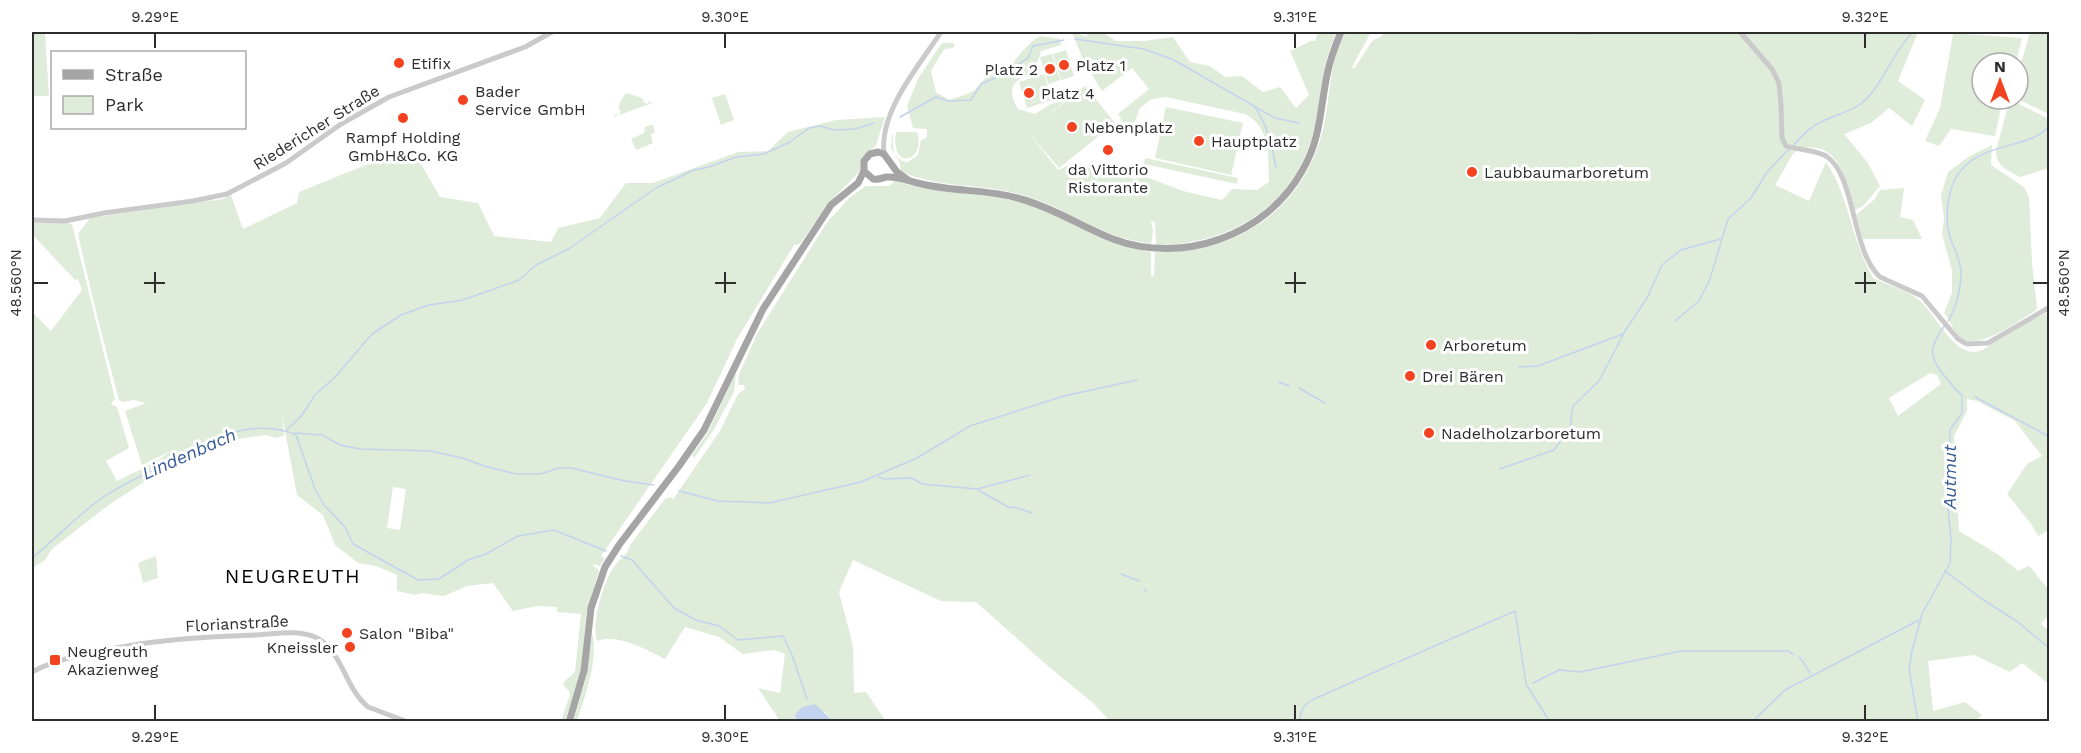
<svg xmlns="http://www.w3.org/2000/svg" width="2081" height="753" font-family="'Work Sans',sans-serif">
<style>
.green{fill:#deecd9;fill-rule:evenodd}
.water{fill:#c3d3ee}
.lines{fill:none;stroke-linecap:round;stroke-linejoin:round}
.stream{stroke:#c3d3ee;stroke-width:1.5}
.minor{stroke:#cacaca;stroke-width:5}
.major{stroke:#a5a5a5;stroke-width:7}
.ticks{fill:none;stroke:#2d2d2d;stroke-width:2}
.poi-dot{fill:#f34220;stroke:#fff;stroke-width:2}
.labels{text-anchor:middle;stroke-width:6;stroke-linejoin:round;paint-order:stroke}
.poi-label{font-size:16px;fill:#2d2d2d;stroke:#fff;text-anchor:start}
.street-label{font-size:16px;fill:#2d2d2d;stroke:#fff}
.water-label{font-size:18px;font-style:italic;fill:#355995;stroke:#fff}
.quarter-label{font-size:20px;letter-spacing:1.5px;fill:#000;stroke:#fff}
.neatline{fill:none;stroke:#2d2d2d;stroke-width:2}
.ticks-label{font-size:15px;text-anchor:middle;fill:#2d2d2d}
</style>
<rect width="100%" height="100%" fill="#fff"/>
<g class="green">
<polygon points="32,32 47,32 45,34 49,96 32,96"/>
<path d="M1072 32 1087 37V32H1102L1116 41H1144L1173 37 1190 62 1210 66 1225 77 1242 76 1263 92 1280 87 1296 108 1309 95 1290 51 1311 41H1315L1318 32H1337C1321 63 1322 96 1314 130 1295 206 1231 245 1156 245L1155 222 1151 221 1153 231 1151 244C1141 242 1130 240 1119 237 1087 226 1059 206 1026 196 985 183 939 189 900 171V163L891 148 892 134 893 135C892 148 893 160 908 162L918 155 921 140 927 137V129L913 128 907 106 919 77 942 43H953L955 45 953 48 944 49 931 71 936 92 949 100C956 97 966 95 973 91 984 83 985 72 1001 74 1016 63 1023 46 1040 36L1060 39 1061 45 1041 51C1040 55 1038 61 1036 65 1024 83 1001 78 1018 109L1035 114 1051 104 1065 101 1040 122 1085 86 1115 123 1059 168 1028 132 1058 170 1069 165 1119 172 1134 179 1146 177 1183 191 1222 200 1232 189 1257 190 1269 182C1268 157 1271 127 1245 114L1166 97 1152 99 1140 108 1133 126 1127 130 1118 114 1149 89 1132 68 1102 91 1084 62Z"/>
<path d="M1346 32H1371L1352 67 1354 69 1372 41 1382 36 1384 32H1918L1898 81 1925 100 1912 126 1889 108 1871 123 1844 134 1868 163 1880 186 1863 206 1855 210C1849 192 1844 161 1824 150 1817 147 1808 147 1800 147L1793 154 1775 185 1809 201 1826 162C1850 198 1851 240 1873 278 1887 285 1906 290 1918 299 1936 313 1955 362 1982 350 1986 349 1989 345 1993 343 2012 332 2030 320 2049 312V530L2038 536 2032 525 2007 494 2027 464 2042 456 2015 421 1977 401 1967 399V411L1954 436 1959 531 1999 555 2018 571 2029 566 2049 590V615L2041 624 2049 631V684L2022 663 2010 672 1974 655 1928 661 1933 711 1965 702 1982 715 1976 721H1110L1093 703 1048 666 976 602 941 601 853 560 839 592 853 646 854 693 866 692 885 720 882 721H833L825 712 795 715 797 721H780L758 688 780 693 785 654 774 650 743 654 719 637 685 627 665 659C648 650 617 633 597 641 591 623 604 578 616 564 622 557 628 555 630 545L665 499 670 497 673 499 674 498 720 431 738 394 745 389 744 385H738L739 374 758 332 826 224 849 198 866 186H889L895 181C938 195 984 191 1027 204 1072 219 1103 244 1151 252V276L1154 277 1155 252C1238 255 1306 208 1324 125 1331 93 1329 61 1346 32ZM1930 373 1937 375 1941 384 1898 416 1889 398Z"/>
<polygon points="1937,32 2022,38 2016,63 1982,63 1982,99 2003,99 1995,136 1951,129 1939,146 1925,141 1940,108 1953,34"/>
<polygon points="2030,32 2049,32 2049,114 2017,99 2018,74"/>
<polygon points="1066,50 1074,76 1061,80 1053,54"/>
<polygon points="1052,54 1060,80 1048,84 1040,57"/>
<polygon points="1044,74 1052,100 1027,108 1019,82"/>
<polygon points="627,93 644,99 643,102 648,104 649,101 652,103 614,117 615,114 619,116 621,110 618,109 622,98"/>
<polygon points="725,94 734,120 721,125 712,98"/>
<path d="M2013 101 2049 119V168L2020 177C2008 170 1996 167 1996 151L2009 102Z"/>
<polygon points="1166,107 1243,123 1231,175 1155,158"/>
<path d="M885 117 876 145 862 159 860 171 827 205 800 244 794 245 737 339 707 403 601 556 605 558 600 566 594 564 593 566 599 570 586 615 581 671 565 721H561L570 695 569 691 563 685 565 681 575 672 581 614 557 612V607L537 606 513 611 493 583 467 586 444 596 422 593 415 595 397 591V575L376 566 358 563 335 545 323 515 297 495 282 415 284 435 277 438 265 435 238 439 189 458 144 482 110 504 52 549 45 560 32 568V312L51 331 82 290 78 279 75 280 32 234V222C44 224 62 220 72 224L115 399 111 404 117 407 129 448 106 461 117 481 154 463 171 451 142 465 125 411 146 403 134 400 123 402 119 400C104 344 90 289 78 234L90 218 223 199 231 195 243 229 297 203 299 192 366 165 413 150 440 197 478 203 494 236 551 242 558 228 600 218 626 183H653L738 152 768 151 788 132 836 120ZM393 487 406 489 400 530 387 528Z"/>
<polygon points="650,125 653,125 655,132 651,135 653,143 636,150 631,139 644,133 645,127"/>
<path d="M896 132H917C927 161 890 173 896 132Z"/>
<path d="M1992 145 1991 165 2024 187 2029 197 2032 264 2037 308 2035 311C2018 321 1972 357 1956 333 1951 326 1951 321 1944 313L1952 293V271L1942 234 1944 219 1941 195 1948 172 1970 156Z"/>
<polygon points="1145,158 1238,178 1237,184 1144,164"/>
<polygon points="1904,188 1900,217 1913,220 1922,239 1863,239 1856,215 1875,199 1880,190"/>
<polygon points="736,373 734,392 713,431 694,458 692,455 707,434"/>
<polygon points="156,556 158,578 143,583 138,563"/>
<path d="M592 633C599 658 585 697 577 721L573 722 586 679Z"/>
</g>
<polygon class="water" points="815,704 833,721 797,721 795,715 802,707"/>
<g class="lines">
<g class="stream">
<polyline points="1075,39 1144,49 1174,60 1275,118 1299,123"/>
<path d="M1255 107C1268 126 1272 146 1276 168"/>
<polyline points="900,117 936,97 949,101 971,100 981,84 1004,74 1028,58 1033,46 1064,40"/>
<path d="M1793 146C1801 136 1812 125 1825 120 1836 115 1849 112 1859 105 1882 89 1892 52 1913 32"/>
<polyline points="1675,321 1699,301 1710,279 1728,219 1751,198 1767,172 1789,149"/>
<path d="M1948 321C1956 309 1961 288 1961 273 1961 260 1952 246 1949 233 1945 217 1948 193 1955 179 1977 139 2029 152 2050 125"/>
<polyline points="1519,367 1538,366 1623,334 1647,298 1662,265 1681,250 1720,239"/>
<polyline points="1279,382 1289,386"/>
<polyline points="1299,388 1325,403"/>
<polyline points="1975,397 2050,437"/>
<polyline points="287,430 302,415 315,395 335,377 372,334 401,315 429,305 463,300 519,280 536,265 570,248 656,188 694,170 709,167 736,157 764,154 790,142 809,128 820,126 834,130 855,129 874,123"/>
<polyline points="295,433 322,435 340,445 360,449 430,451 462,458 487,467 516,474 540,474 559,468 571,468 625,481 654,485"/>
<polyline points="1500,469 1554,450 1570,428 1573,406 1599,381 1623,335"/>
<polyline points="879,477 885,479 911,478 923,484 977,489 1030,475"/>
<polyline points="978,490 1008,507 1018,508 1032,513"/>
<polyline points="679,491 718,501 769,503 861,482 917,458 970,426 1064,396 1137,380"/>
<polyline points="621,556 632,560 674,608 696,620 719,626 738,640 783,636 792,655 807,699"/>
<path d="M32 558C55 539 77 516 102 498 133 477 167 465 201 450 207 447 211 443 216 440 238 427 273 424 296 435L315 489 324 505 345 527 353 544 418 580 439 579 468 560 486 554 518 536 554 530 606 551"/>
<polyline points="1945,571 1982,599 2018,622 2050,649"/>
<polyline points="1121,574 1139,581"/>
<polyline points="1145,589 1146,592"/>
<polyline points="1799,657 1802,660 1810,673"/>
<polyline points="1398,662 1515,611 1526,684 1550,722"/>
<polyline points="1533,683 1559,670 1580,672 1681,651 1788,651 1793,654"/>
<path d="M1300 722C1300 710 1303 706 1312 700L1395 663"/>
<polyline points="1752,722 1785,690 1919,620"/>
<path d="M1918 722 1909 669 1912 651 1922 614 1950 563 1951 539 1947 498 1950 487V430L1962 413V395C1954 389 1949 381 1942 373 1927 353 1931 345 1945 325"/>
</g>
<g class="minor">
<polyline points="1578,32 1590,32"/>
<path d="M1740 32 1772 69 1779 83 1781 106 1782 138 1786 146C1798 150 1816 150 1826 156 1856 175 1851 251 1880 277L1922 296 1958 339 1967 344 1988 343 2050 307"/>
<path d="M884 154C879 111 919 66 941 32"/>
<polyline points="32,220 65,221 104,213 193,201 227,194 286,163 341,124 389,97 525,47 552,32"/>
<path d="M32 672C52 661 74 656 96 652 149 640 201 637 255 635 275 634 299 629 317 638 343 652 344 687 368 707L408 722"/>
</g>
<g class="major">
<path d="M864 171 873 179C879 180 882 178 886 177 899 176 911 182 922 184 955 192 989 189 1021 199 1054 208 1082 227 1113 239 1182 265 1266 236 1302 171 1321 139 1320 109 1327 75 1330 60 1335 46 1341 32"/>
<polyline points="569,722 584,671 591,608 605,567 619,545 679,466 704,430 763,309 831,205 858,183 864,171 864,161 870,154 878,152 884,154 897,172 907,179"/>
</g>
</g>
<path class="ticks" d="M155 33V48M725 33V48M1295 33V48M1865 33V48M155 272V293M725 272V293M1295 272V293M1865 272V293M33 283H48M144 283H165M715 283H736M1285 283H1306M1855 283H1876M2033 283H2048M155 705V720M725 705V720M1295 705V720M1865 705V720"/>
<g class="poi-dot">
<circle cx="399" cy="63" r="6"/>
<circle cx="1064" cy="65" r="6"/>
<circle cx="1050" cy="69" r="6"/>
<circle cx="1029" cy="93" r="6"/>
<circle cx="463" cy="100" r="6"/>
<circle cx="403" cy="118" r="6"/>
<circle cx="1072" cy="127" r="6"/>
<circle cx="1199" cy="141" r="6"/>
<circle cx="1108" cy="150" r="6"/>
<circle cx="1472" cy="172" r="6"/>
<circle cx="1431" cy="345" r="6"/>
<circle cx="1410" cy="376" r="6"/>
<circle cx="1429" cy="433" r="6"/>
<circle cx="347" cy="633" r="6"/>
<circle cx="350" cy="647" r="6"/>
<rect x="49" y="654" width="12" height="12" rx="3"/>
</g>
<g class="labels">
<g class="poi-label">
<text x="411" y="69">Etifix</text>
<text x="1076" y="71">Platz 1</text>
<text x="1038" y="75" text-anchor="end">Platz 2</text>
<text x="475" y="97">Bader<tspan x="475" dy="18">Service GmbH</tspan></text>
<text x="1041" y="99">Platz 4</text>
<text x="1084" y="133">Nebenplatz</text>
<text x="403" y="143" text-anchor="middle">Rampf Holding<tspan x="403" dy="18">GmbH&amp;Co. KG</tspan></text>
<text x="1211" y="147">Hauptplatz</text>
<text x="1108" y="175" text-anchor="middle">da Vittorio<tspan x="1108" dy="18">Ristorante</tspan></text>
<text x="1484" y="178">Laubbaumarboretum</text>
<text x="1443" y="351">Arboretum</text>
<text x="1422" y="382">Drei Bären</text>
<text x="1441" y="439">Nadelholzarboretum</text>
<text x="359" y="639">Salon "Biba"</text>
<text x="338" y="653" text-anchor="end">Kneissler</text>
<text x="67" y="657">Neugreuth<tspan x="67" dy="18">Akazienweg</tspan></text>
</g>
<g class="street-label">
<text transform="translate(316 127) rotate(-32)" y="6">Riedericher Straße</text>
<text transform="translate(237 623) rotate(-3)" y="6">Florianstraße</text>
</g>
<g class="water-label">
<text transform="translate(189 454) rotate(-24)" y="6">Lindenbach</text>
<text transform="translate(1950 477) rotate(-90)" y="6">Autmut</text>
</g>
<g class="quarter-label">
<text x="293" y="583">NEUGREUTH</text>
</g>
</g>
<rect width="2081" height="753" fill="none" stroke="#ffffff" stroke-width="66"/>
<rect x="51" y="51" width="195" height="78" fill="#ffffff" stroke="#ababab" stroke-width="1.5"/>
<rect x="63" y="70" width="30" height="9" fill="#a5a5a5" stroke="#ababab" stroke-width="1.5"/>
<text x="105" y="81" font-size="18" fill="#2d2d2d">Straße</text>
<rect x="63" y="96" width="30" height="18" fill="#deecd9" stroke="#ababab" stroke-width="1.5"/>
<text x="105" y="111" font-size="18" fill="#2d2d2d">Park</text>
<g transform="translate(2000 81)"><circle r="28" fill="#ffffff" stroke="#ababab" stroke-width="1.5"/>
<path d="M0-4.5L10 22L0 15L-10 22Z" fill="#f34220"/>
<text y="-9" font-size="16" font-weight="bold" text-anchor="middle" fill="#2d2d2d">N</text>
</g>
<rect x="33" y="33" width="2015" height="687" class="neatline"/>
<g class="ticks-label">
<text x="155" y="22">9.29°E</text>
<text x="725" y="22">9.30°E</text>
<text x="1295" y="22">9.31°E</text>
<text x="1865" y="22">9.32°E</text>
<text transform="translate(16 283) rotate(-90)" y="5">48.560°N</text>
<text transform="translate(2064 283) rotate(-90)" y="5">48.560°N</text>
<text x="155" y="742">9.29°E</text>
<text x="725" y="742">9.30°E</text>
<text x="1295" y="742">9.31°E</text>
<text x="1865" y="742">9.32°E</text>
</g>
</svg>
